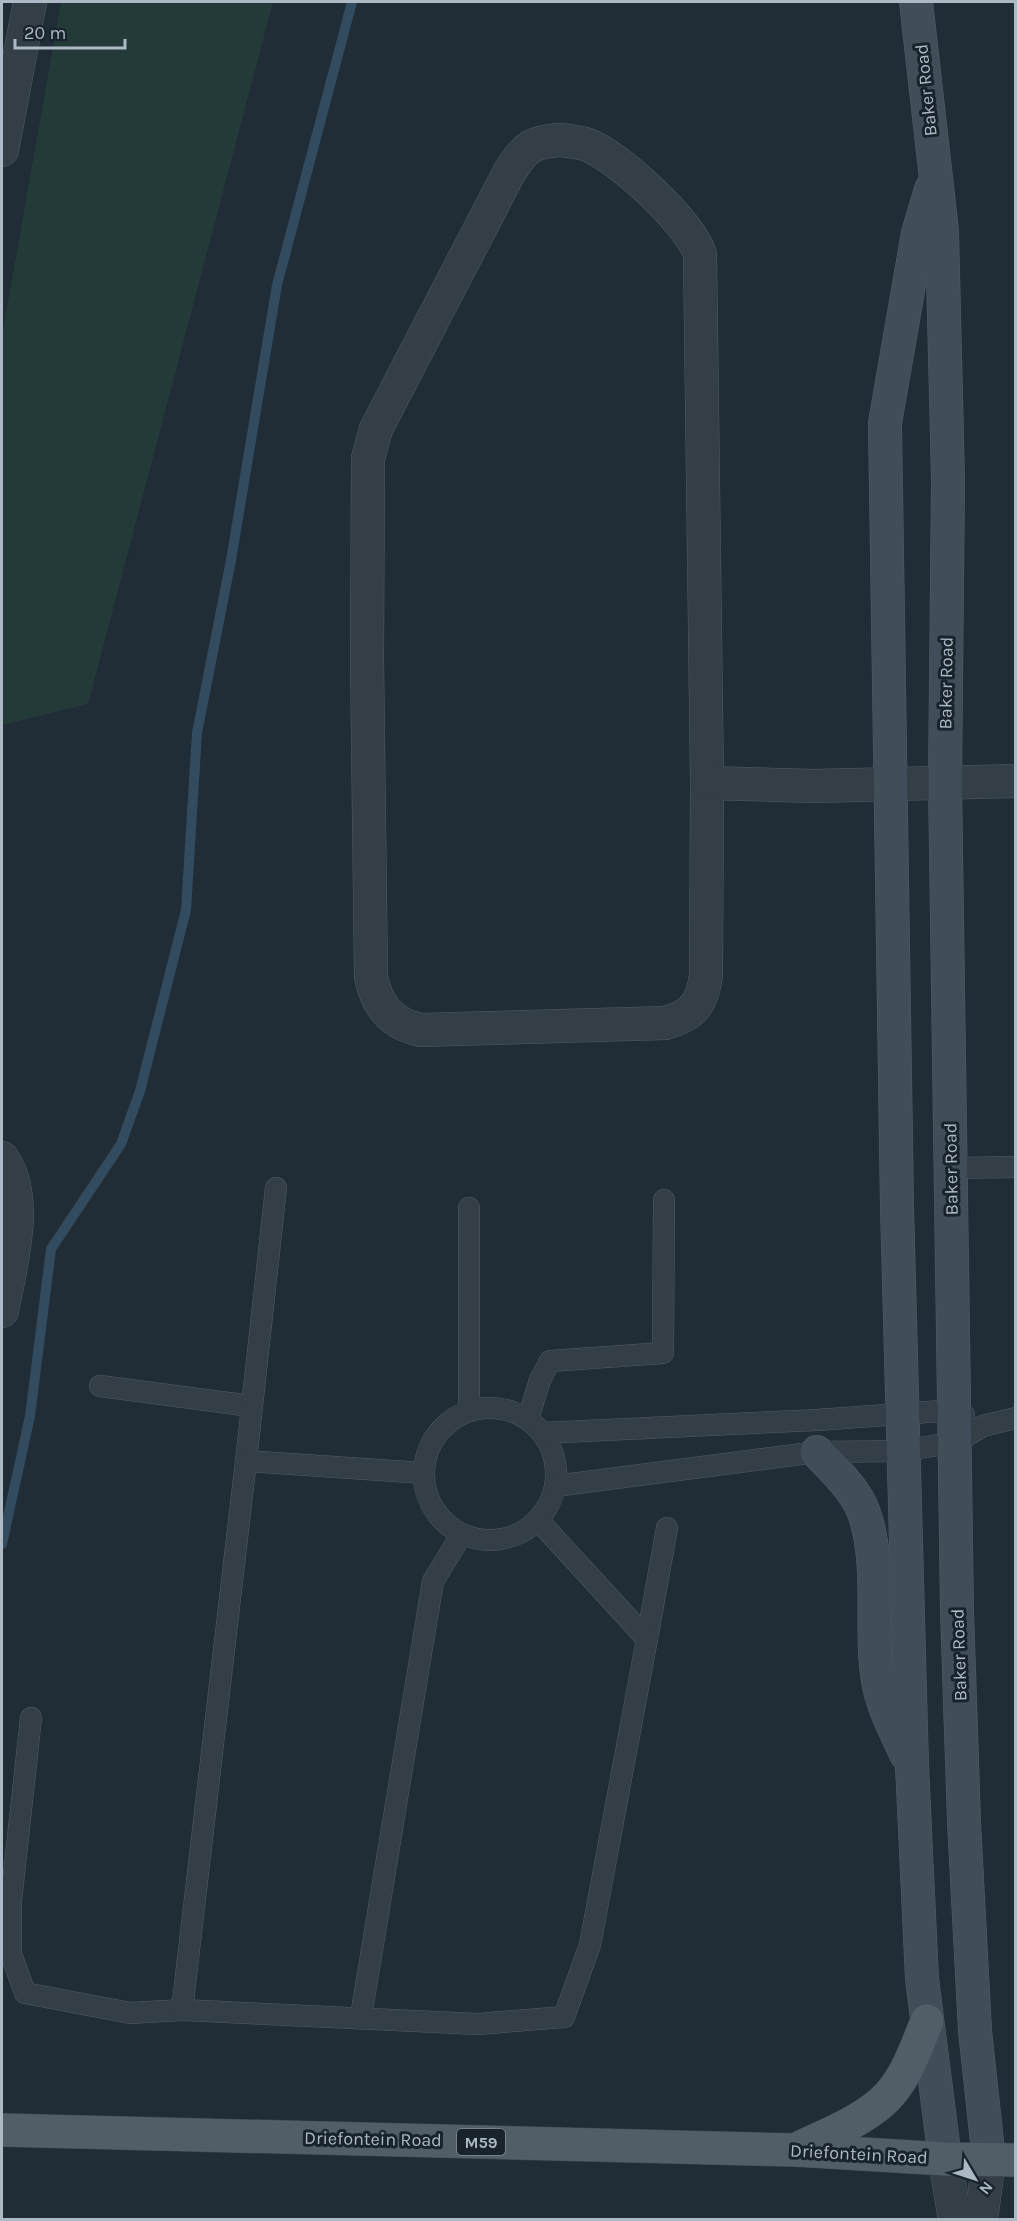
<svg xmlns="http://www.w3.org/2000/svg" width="1017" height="2221" font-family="Karla,sans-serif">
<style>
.green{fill:#233a38}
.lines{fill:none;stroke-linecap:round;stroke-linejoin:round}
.stream{stroke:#334b5f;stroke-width:10}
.service-casing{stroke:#515c65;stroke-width:22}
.minor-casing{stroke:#515c65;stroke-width:34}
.tertiary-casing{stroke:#515c65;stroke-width:34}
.secondary-casing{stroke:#515c65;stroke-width:34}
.primary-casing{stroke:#404a54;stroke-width:34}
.service{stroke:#333e47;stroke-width:21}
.minor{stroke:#333e47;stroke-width:33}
.tertiary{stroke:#333e47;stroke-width:33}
.secondary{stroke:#414e5a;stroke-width:33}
.primary{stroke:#515e67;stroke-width:33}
.labels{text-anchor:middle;stroke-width:6;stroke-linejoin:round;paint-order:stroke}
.shield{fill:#19232c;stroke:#818c96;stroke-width:1.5}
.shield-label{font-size:16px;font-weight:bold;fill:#adb9c4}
.street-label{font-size:18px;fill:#adb9c4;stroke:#19232c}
</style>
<rect width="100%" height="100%" fill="#202d37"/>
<polygon class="green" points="61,2 273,2 88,704 2,725 2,336"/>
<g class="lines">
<polyline class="stream" points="2,1544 30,1416 51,1249 121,1144 140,1091 186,910 197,733 231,560 277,285 352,2"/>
<defs>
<g id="service">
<polyline points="951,1168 1016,1167"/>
<polyline points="469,1208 469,1410"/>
<polyline points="100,1386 251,1406"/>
<circle cx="490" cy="1474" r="66"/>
<polyline points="528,1419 540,1380 550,1361 663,1353 664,1200"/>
<polyline points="542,1433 817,1420 955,1410 964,1415"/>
<polyline points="246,1461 276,1188"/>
<polyline points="555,1486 817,1452 902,1451 956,1442 983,1426 1016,1418"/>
<polyline points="647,1639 667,1528"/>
<polyline points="31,1718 11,1901 11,1954 25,1993 130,2013 182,2010 478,2024 564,2017 590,1945 647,1639 538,1520"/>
<polyline points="182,2010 246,1461 424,1473"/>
<polyline points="361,2016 433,1581 462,1534"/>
</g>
<g id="minor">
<path d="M560 140C569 141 580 142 588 145 621 159 688 221 700 254L707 783 706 975C702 1004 694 1015 665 1023L421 1030C391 1024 377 1006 371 977L367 659 368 458 376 429 510 171C526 147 531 142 560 140Z"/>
<polyline points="2,150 30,2"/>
<polyline points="707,783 814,786 1016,781"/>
<path d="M2 1158C31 1198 10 1267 2 1311"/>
</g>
<g id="tertiary">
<polyline points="945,2159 955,2220"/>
<polyline points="981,2220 989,2160"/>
</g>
<g id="secondary">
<polyline points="916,2 942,231 948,480 945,782 957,1610 964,1822 975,2031 989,2160"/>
<polyline points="931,189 918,233 885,423 897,1207 912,1766 922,1979 945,2159"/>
<path d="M817 1452C834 1470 856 1490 864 1513 883 1568 868 1630 879 1686 884 1710 896 1732 906 1754"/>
</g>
<g id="primary">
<polyline points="2,2130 796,2150 945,2159 1016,2160"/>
<path d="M797 2149C826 2135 858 2123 882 2102 905 2082 916 2048 927 2021"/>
</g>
</defs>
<use href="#service" class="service-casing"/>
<use href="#minor" class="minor-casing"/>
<use href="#tertiary" class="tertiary-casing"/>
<use href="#secondary" class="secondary-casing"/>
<use href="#primary" class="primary-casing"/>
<use href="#service" class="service"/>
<use href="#minor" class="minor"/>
<use href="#tertiary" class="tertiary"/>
<use href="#secondary" class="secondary"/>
<use href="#primary" class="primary"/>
</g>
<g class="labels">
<rect class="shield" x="457" y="2129" width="48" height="26" rx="4.5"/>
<g class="shield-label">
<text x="481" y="2148">M59</text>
</g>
<g class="street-label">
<text transform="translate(926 90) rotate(-96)" y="6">Baker Road</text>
<text transform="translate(946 683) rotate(-89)" y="6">Baker Road</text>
<text transform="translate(951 1169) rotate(-91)" y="6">Baker Road</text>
<text transform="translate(959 1655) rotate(-92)" y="6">Baker Road</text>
<text transform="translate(373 2139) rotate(1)" y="6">Driefontein Road</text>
<text transform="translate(859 2154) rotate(3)" y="6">Driefontein Road</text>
</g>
</g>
<rect width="1017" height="2221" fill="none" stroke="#adb9c4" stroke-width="6"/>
<g transform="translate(975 2179) rotate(129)" stroke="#19232c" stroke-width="4.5" paint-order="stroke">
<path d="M0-4.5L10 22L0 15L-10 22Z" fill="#adb9c4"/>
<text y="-9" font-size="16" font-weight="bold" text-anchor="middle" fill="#adb9c4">N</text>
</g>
<path d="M15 39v9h110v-9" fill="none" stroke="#adb9c4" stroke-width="3"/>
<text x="24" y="39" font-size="18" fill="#adb9c4" stroke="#19232c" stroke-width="4.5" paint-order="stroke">20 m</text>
</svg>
